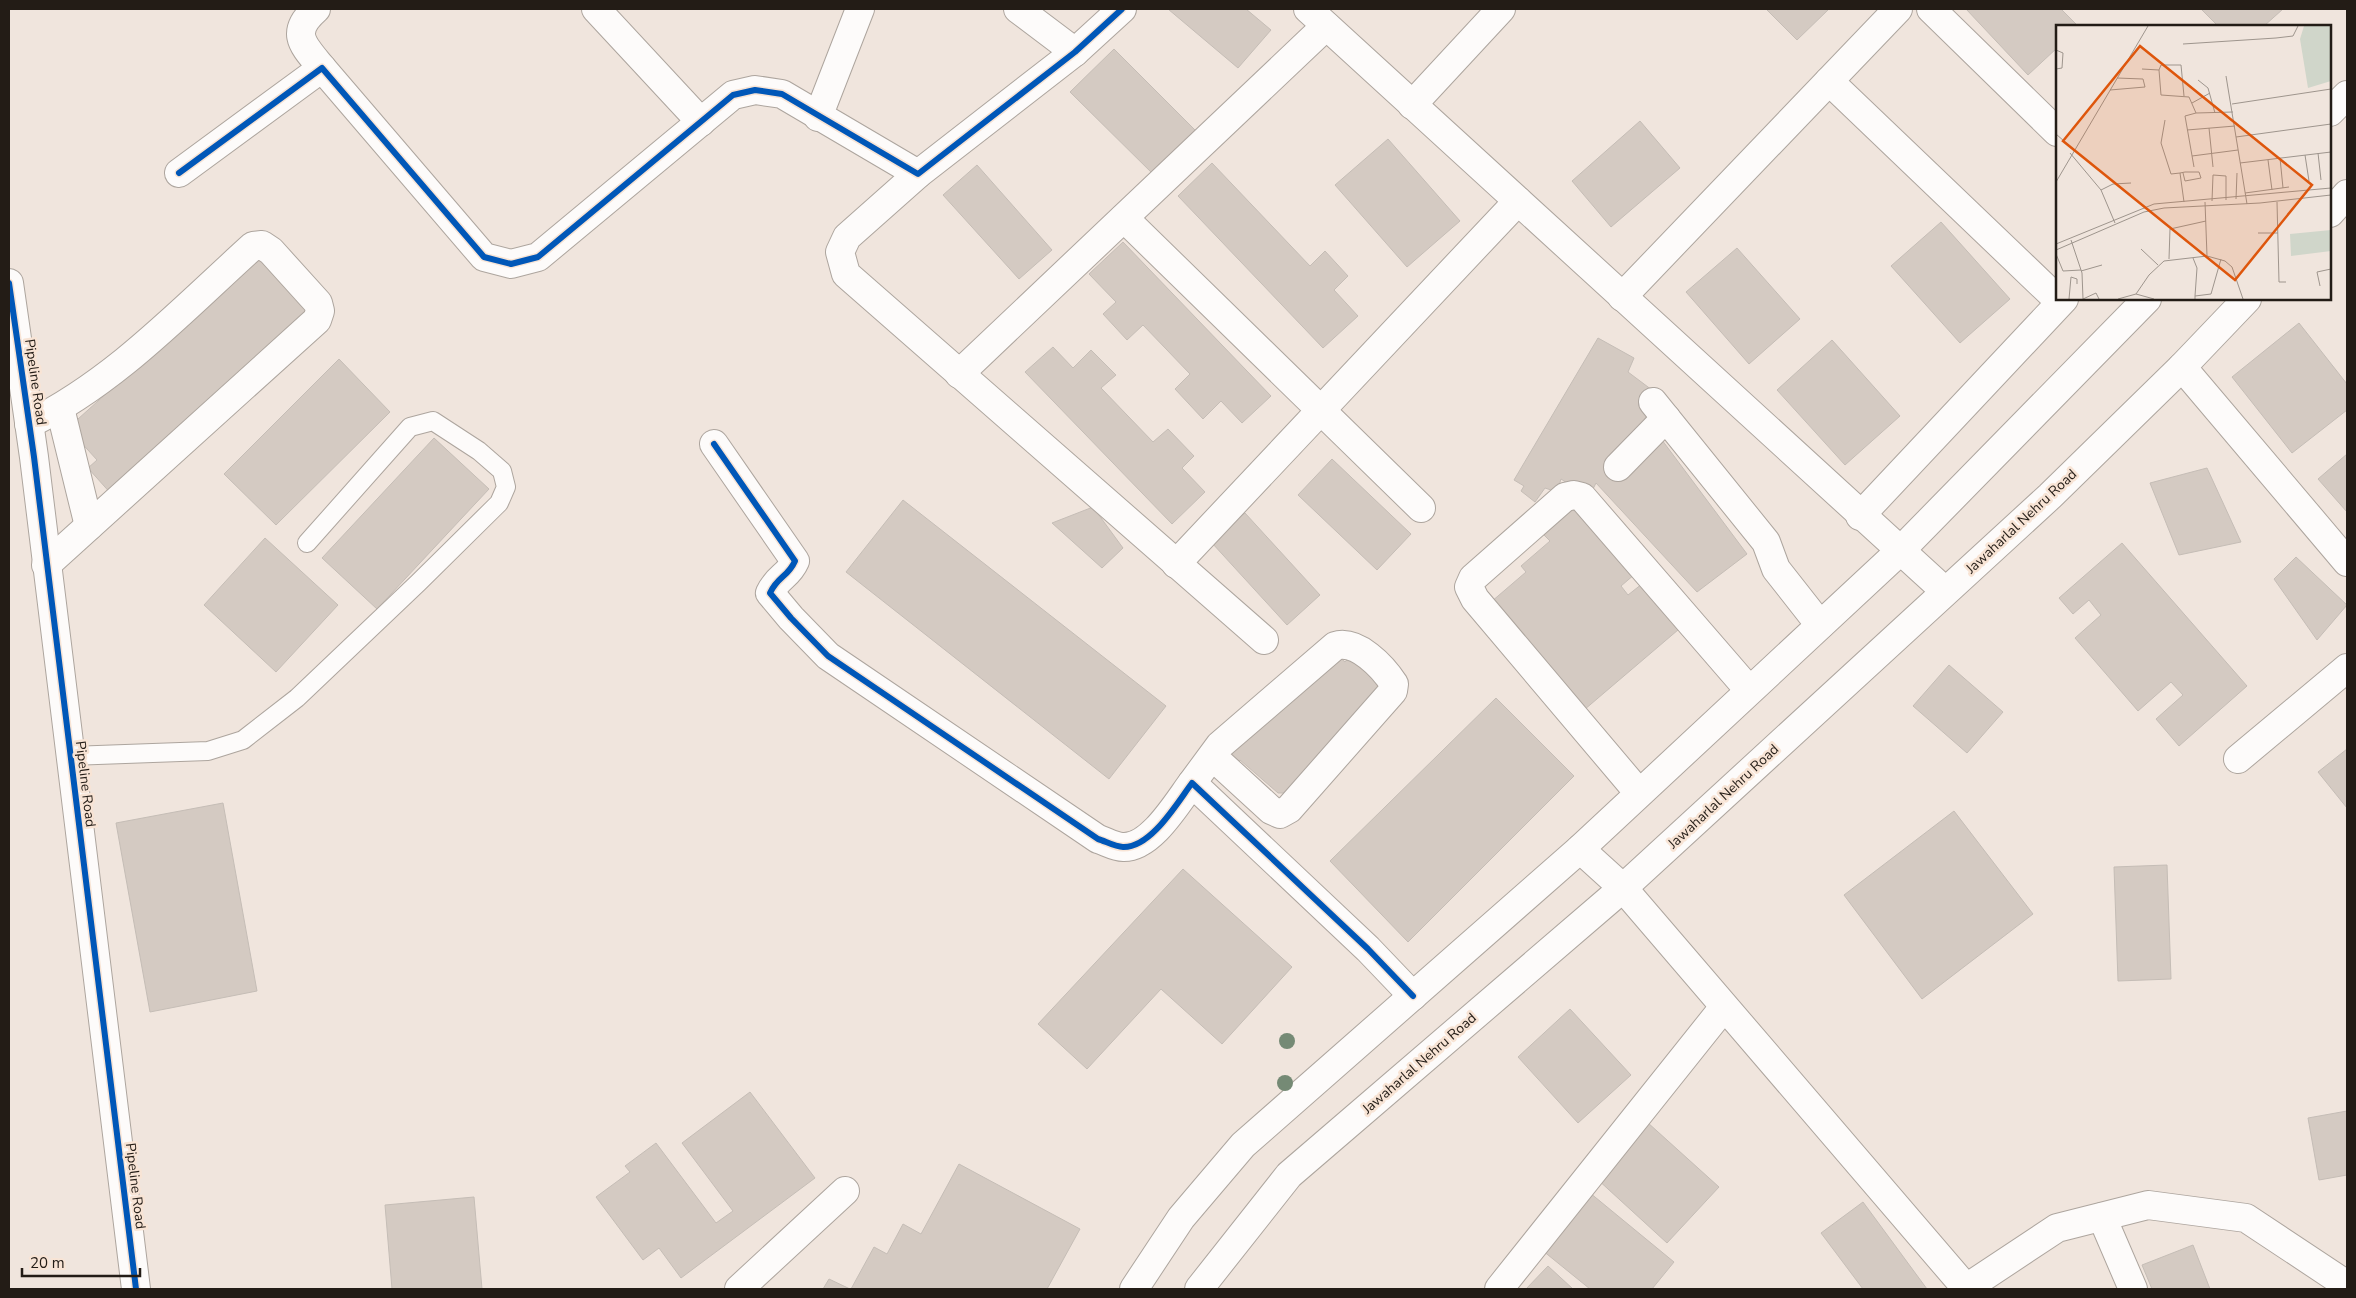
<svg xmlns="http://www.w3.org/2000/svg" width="2356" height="1298" font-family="'Nunito Sans',sans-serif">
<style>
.building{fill:#d4cac2;stroke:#c5bdb6}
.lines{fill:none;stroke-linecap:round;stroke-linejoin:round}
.lane-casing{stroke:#ada59e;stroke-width:20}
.street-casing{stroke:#ada59e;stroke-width:30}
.secondary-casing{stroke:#ada59e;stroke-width:30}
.lane{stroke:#fdfbfa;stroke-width:18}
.street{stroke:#fdfbfa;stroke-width:28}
.secondary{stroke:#fdfbfa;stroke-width:28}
.cycleway-casing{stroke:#f8e4d5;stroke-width:9}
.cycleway{stroke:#0057b8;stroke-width:6}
.tree{fill:#758a75}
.labels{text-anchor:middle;stroke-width:5;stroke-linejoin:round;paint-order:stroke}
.street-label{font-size:14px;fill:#231c16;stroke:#f8e4d5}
.inset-road{fill:none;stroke:#9e958d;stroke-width:1}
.view{fill:#de560c;fill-opacity:0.15;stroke:#de560c;stroke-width:2.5}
.inset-edge{fill:none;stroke:#231c16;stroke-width:2.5}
</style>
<rect width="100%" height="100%" fill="#f0e5dd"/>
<g class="building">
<polygon points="1168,9 1246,9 1271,30 1238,68"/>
<polygon points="1766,9 1829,9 1797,40"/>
<polygon points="1966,9 2061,9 2078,26 2057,26 2057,48 2028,75"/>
<polygon points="2201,9 2283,9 2264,26 2218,26"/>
<polygon points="1114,49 1199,134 1156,177 1070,92"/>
<polygon points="1640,121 1680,168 1611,227 1572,181"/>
<polygon points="1388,139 1460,221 1407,267 1335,185"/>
<polygon points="1212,163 1310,266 1325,251 1348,276 1334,290 1358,316 1323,348 1178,196"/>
<polygon points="977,165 1052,250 1019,279 943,195"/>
<polygon points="1941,222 2010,299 1960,343 1891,266"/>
<polygon points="1123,242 1271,396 1242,423 1221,401 1203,419 1175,389 1190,374 1143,325 1127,340 1103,314 1116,302 1089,274"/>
<polygon points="1737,248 1800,319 1749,364 1686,292"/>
<polygon points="259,256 312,316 113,496 88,468 97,460 68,428"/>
<polygon points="2299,323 2347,384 2347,410 2292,453 2232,377"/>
<polygon points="1598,338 1634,358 1628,372 1652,390 1651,410 1611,467 1659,436 1747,554 1697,592 1596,483 1589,497 1561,479 1557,492 1545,488 1535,502 1521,491 1524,486 1514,480"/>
<polygon points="1832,340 1900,416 1845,465 1777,390"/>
<polygon points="1053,347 1073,368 1091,350 1116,375 1101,388 1153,442 1168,429 1194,456 1182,468 1205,492 1172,524 1025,372"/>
<polygon points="339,359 390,412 276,525 224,474"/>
<polygon points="434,438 489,489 377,609 322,558"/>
<polygon points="2347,454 2347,512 2318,479"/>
<polygon points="1332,459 1411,534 1377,570 1298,495"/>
<polygon points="2207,468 2241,542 2179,555 2150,483"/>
<polygon points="903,500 1166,706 1109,779 846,572"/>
<polygon points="1577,506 1635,574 1621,586 1628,595 1647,580 1685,624 1584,710 1491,602 1526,572 1521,566 1550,541 1544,535"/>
<polygon points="1093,507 1123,548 1102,568 1052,523"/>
<polygon points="1245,513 1320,595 1287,625 1212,543"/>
<polygon points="265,538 338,605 276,672 204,605"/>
<polygon points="2122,543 2247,686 2179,746 2156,719 2183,695 2171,682 2138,711 2075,638 2101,615 2089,600 2073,614 2059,598"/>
<polygon points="2296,557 2347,605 2317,640 2274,579"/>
<polygon points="1353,653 1389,686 1291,793 1278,793 1240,760 1235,766 1221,753 1336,654 1345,662"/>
<polygon points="1949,665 2003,712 1967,753 1913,706"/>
<polygon points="1496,698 1574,776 1408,942 1330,861"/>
<polygon points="2347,749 2347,808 2318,772"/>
<polygon points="223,803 257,991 150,1012 116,823"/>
<polygon points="1954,811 2033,914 1922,999 1844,895"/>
<polygon points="2167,865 2171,979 2118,981 2114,867"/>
<polygon points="1183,869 1292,967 1222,1044 1161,989 1087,1069 1038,1024"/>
<polygon points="1570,1009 1631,1075 1578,1123 1518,1057"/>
<polygon points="750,1092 815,1178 681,1278 659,1248 643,1260 596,1197 630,1172 625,1166 656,1143 716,1223 733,1211 682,1143"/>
<polygon points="2347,1111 2347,1175 2319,1180 2308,1118"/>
<polygon points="1647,1122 1719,1187 1667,1243 1596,1178"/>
<polygon points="959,1164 1080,1229 1047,1289 851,1289 874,1247 887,1254 903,1224 921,1234"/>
<polygon points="1584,1188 1674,1262 1652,1289 1590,1289 1537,1246"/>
<polygon points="474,1197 482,1289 392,1289 385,1205"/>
<polygon points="1863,1202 1927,1289 1863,1289 1821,1233"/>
<polygon points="2193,1245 2210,1289 2152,1289 2142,1265"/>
<polygon points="1548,1266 1573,1289 1526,1289"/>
<polygon points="829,1279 850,1289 823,1289"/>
</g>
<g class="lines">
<defs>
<polyline id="lane" points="70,756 208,751 243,740 297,698 418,583 499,503 506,487 502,471 479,451 433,421 410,427 307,543"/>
<g id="street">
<path d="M316 9C289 33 303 45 322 68"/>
<polyline points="596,9 701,122"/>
<polyline points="1018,9 1075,52"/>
<polyline points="1308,9 1945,591"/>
<polyline points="1931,9 2057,132"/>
<polyline points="1829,81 2057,299"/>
<polyline points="1412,105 1501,9"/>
<polyline points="818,117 860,9"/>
<polyline points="179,173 322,68 484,257 511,264 538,257 733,95 755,90 782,94 918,174 1075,52 1122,9"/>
<polyline points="918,174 847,237 840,252 846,274 1264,640"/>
<polyline points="1124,218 1421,508"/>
<polyline points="9,283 34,457 136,1289"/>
<polyline points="1622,297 1898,9"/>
<polyline points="2182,367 2347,562"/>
<polyline points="959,374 1326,26"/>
<polyline points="1653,402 1766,542 1776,569 1820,625"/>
<polyline points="60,408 89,526"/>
<path d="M29 424C115 382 182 310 253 246L262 245 271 251 318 303 320 311 317 320 46 565"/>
<path d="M714 444 795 561C788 577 778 576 770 593L791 618 828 656 1098 839C1105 841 1115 847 1123 847 1151 848 1177 803 1192 783L1368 949 1413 996"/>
<polyline points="1618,467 1666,418"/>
<polyline points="1860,516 2064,299"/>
<polyline points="1176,564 1518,201"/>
<polyline points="2238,759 2347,668"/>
<path d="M1192 783 1220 745 1335 646C1357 639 1383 667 1394 684L1393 691 1289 809 1280 814 1271 810 1212 756"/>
<polyline points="1639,793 1475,599 1469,587 1473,578 1565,497 1574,495 1582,497 1749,690"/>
<polyline points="1580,849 1623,888 1966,1288"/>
<polyline points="2102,1217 2133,1289"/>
<polyline points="739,1289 845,1191"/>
<polyline points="1499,1289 1724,1007"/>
<polyline points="1965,1289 2057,1228 2148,1205 2246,1218 2347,1285"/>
</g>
<g id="secondary">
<polyline points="2330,112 2347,95"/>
<polyline points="2330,213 2347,194"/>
<polyline points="1134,1289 1181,1218 1243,1145 1580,849 1900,551 2147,299"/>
<polyline points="1199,1289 1289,1175 1623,888 2050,496 2182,367 2247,299"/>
</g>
</defs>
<use href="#lane" class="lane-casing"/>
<use href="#street" class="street-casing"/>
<use href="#secondary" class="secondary-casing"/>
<use href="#lane" class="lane"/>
<use href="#street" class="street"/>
<use href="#secondary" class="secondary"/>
<defs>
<g id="cycleway">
<polyline points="179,173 322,68 484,257 511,264 538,257 733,95 755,90 782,94 918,174 1075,52 1122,9"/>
<polyline points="9,283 34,457 136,1289"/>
<path d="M714 444 795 561C788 577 778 576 770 593L791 618 828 656 1098 839C1105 841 1115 847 1123 847 1151 848 1177 803 1192 783L1368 949 1413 996"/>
</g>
</defs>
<use href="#cycleway" class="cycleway-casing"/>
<use href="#cycleway" class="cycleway"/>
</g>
<g class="tree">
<circle cx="1287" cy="1041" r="8"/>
<circle cx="1285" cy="1083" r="8"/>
</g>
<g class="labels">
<g class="street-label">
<text transform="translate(36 382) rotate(82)" y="5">Pipeline Road</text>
<text transform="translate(2021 521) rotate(-43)" y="5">Jawaharlal Nehru Road</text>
<text transform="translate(86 784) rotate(83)" y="5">Pipeline Road</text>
<text transform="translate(1723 796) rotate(-43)" y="5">Jawaharlal Nehru Road</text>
<text transform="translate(1419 1063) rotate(-41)" y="5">Jawaharlal Nehru Road</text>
<text transform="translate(136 1186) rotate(83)" y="5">Pipeline Road</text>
</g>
</g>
<g transform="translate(2056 25)">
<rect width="275" height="275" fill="#f0e5dd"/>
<path d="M248 1H275V56L252 63 244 14ZM275 205V226L235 231 234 209Z" fill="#d0d6ca"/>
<path class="inset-road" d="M127 19 220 13 237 11 242 1M0 25 7 28 6 43 0 44M86 44 103 45 105 70 133 72 140 88 177 87M103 45 105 40H125L128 71M170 51 191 179M142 55 152 63 159 88M54 65 89 62 87 54 61 53M136 78 154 68M176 79 275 64M109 95 105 118 115 149 124 148 128 177M153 103 157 142M131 105 179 101M0 109 17 124M180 112 275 99M14 128 45 165 59 198M262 128 265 155M249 130 253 156M136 131 182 125M224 133 227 163M212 135 216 165M184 138 275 127M138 142 129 91 140 88M124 148 129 147H143L145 153 129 156 127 148M0 157 92 1M45 165 57 159 75 158M189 168 233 162M180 174 181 148M156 176 157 150 170 151V175M149 177 151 231M221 177 223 257H230M202 208H222M15 215 26 248 27 274M0 219 98 179 275 163M85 224 102 240M0 225 88 187 108 183 204 178 275 170M0 229 7 246 25 245M137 233 141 243 139 271M113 234 114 204 150 196M25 246 46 240M264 261 261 247 275 244M80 269 93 250 108 236 151 231 169 236 176 242 187 274M13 274 15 252 21 254V259M27 274 40 268 43 274M62 274 80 269 98 274M139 274V271L155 269 165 234"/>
<path class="view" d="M84 21 256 160 179 255 7 116Z"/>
<rect width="275" height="275" class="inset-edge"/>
</g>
<rect width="2356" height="1298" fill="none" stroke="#231c16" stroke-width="20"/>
<path d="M22 1268v8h118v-8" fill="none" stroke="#231c16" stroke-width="2.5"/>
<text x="30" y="1268" font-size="15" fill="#231c16" stroke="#f8e4d5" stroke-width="4" paint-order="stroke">20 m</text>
</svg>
